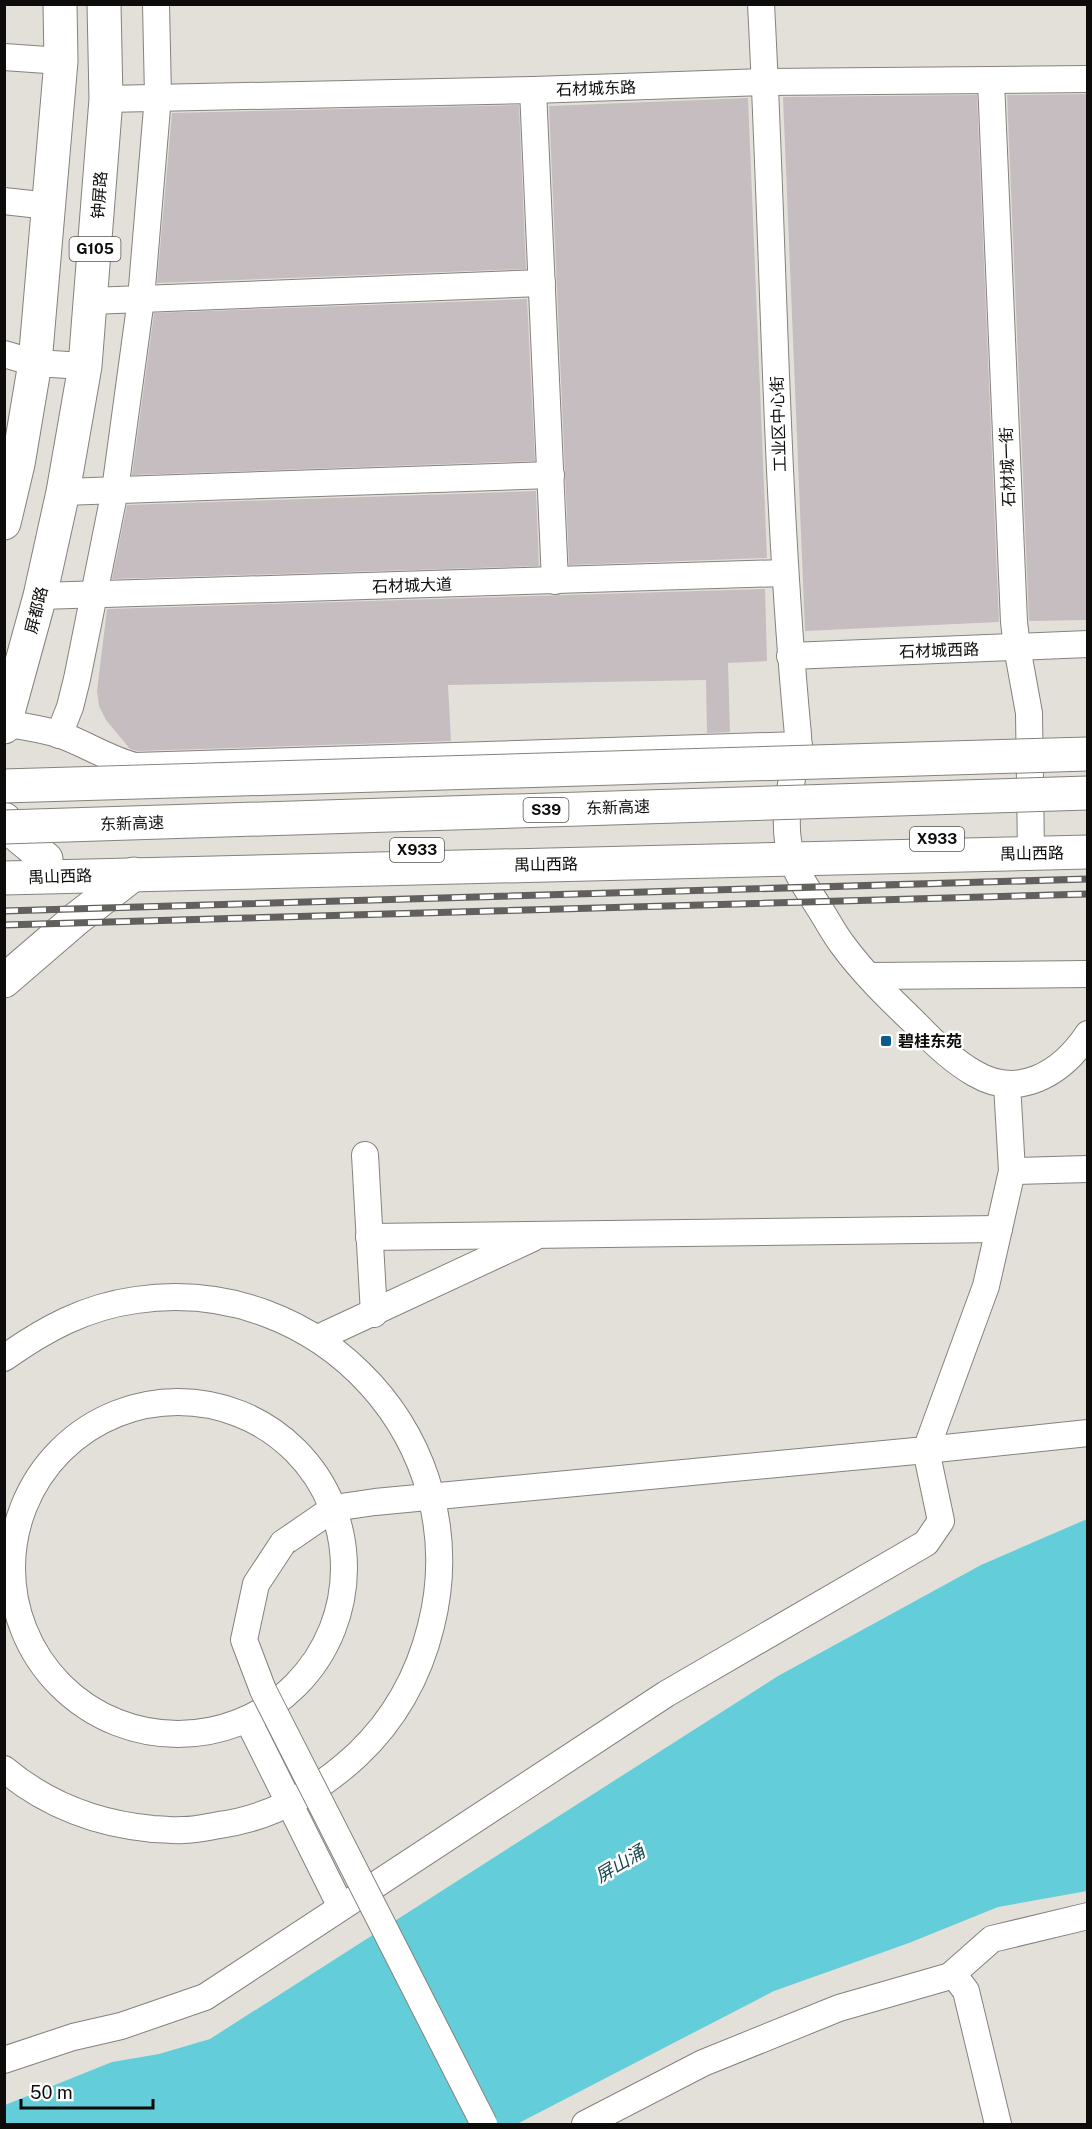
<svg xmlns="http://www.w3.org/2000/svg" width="1092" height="2129" font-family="'Public Sans','Noto Sans SC',sans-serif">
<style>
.water{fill:#63ced9}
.building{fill:#c5bdc0}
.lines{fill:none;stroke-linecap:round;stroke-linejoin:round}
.minor-casing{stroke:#85827c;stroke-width:28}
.major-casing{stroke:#85827c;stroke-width:35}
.highway-casing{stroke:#85827c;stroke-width:35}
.minor{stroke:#fff;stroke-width:26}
.major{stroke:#fff;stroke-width:33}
.highway{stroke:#fff;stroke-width:33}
.rail-casing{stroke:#62605d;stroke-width:7}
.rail{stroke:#fff;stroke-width:4.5;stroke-dasharray:14;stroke-linecap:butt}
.minor-bridge-casing{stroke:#85827c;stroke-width:28;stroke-linecap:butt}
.highway-bridge-casing{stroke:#85827c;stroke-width:35;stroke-linecap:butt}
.minor-bridge{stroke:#fff;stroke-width:26}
.highway-bridge{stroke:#fff;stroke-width:33}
.poi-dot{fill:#0d5a8d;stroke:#fff;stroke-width:2}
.labels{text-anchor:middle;stroke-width:5;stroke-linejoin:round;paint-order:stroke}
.shield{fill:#fff;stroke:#565554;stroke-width:1.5}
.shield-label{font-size:15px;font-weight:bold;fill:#0d0c0a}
.street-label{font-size:16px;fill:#0d0c0a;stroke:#fff}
.poi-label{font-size:16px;font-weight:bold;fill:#0d0c0a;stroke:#fff;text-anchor:start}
.water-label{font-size:18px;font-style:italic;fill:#15464b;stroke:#fff}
</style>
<rect width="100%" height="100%" fill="#e3e0da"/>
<polygon class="water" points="1087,1519 1087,1891 998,1907 909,1943 774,1991 517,2124 5,2124 5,2105 112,2062 159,2054 210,2039 778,1676 981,1565"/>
<g class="building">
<polygon points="1088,94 1088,620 1029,621 1007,95"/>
<polygon points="977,95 999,622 805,631 783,97"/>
<polygon points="748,98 767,558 569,565 549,106"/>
<polygon points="519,105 526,269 157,283 172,113"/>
<polygon points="527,299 535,461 132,475 154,313"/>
<polygon points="536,491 539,566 112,579 127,505"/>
<polygon points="765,589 767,661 728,663 730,732 707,733 706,680 448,685 451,741 137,751 130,749 106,720 99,706 97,691 107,609"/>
</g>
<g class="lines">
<defs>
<g id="minor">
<path d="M761 4C774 248 775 492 798 735 799 748 796 760 793 773 788 800 783 827 791 855 796 874 808 890 818 906 826 918 833 932 842 944 863 973 890 999 916 1024 933 1042 953 1061 974 1073 1019 1100 1062 1073 1088 1034"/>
<polyline points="4,57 61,61"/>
<polyline points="991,81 1014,622 1017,647 1029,713 1031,853"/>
<polyline points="533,90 555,581"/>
<polyline points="106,99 533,90 765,82 1088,79"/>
<polyline points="4,201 49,206"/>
<polyline points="91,301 542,283"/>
<polyline points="4,354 35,363 85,366"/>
<polyline points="63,492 551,475"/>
<polyline points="40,596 784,573"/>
<polyline points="790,656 1088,644"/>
<path d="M6 723C24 727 43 729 61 735 86 744 108 759 135 766L799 745"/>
<polyline points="59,735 70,707 77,679 115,490 141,299 158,96 156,4"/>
<polyline points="869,976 1088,974"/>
<polyline points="365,1155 374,1314"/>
<polyline points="1012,1171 1088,1169"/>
<polyline points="369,1237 999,1229"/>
<polyline points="318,1338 533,1238"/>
<path d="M4 1358C45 1329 85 1307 136 1300 322 1273 477 1443 431 1626 419 1675 394 1720 357 1755 319 1790 272 1818 219 1825 208 1827 195 1830 183 1830 174 1831 163 1829 153 1829 99 1824 47 1805 4 1769"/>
<circle cx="178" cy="1568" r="166"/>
<polyline points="283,1543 334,1508 375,1502 926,1450 986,1286 1012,1171 1007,1084"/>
<polyline points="248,1720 341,1907"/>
<polyline points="949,1977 992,1939 1088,1916"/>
<polyline points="4,2060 73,2037 121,2026 205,1997 666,1694 926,1543 941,1521 926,1450 1088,1433"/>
<polyline points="585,2124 703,2063 839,2008 954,1975 966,1991 998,2124"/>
</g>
<polyline id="major" points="4,878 1088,852"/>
<g id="highway">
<polyline points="4,523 18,464 35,363 61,61 60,4"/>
<polyline points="4,727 40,596 63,492 85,366 106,99 104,4"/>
<polyline points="4,819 11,830 46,859"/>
<polyline points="4,981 76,919 134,874"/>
</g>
</defs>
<use href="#minor" class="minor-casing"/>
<use href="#major" class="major-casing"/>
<use href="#highway" class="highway-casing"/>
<use href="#minor" class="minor"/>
<use href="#major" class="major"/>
<use href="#highway" class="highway"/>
<defs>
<g id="rail">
<polyline points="4,911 1088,879"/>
<polyline points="4,925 1088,894"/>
</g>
</defs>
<use href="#rail" class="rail-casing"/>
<use href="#rail" class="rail"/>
<defs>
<polyline id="minor-bridge" points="283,1543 256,1584 244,1640 263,1690 484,2124"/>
<g id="highway-bridge">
<polyline points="4,786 1088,754"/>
<polyline points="4,827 1088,793"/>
</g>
</defs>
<use href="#minor-bridge" class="minor-bridge-casing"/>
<use href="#highway-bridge" class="highway-bridge-casing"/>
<use href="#minor-bridge" class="minor-bridge"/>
<use href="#highway-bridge" class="highway-bridge"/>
</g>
<rect class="poi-dot" x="880" y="1035" width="12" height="12" rx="3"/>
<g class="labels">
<g class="shield">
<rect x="69.5" y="237" width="51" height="24" rx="4.5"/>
<rect x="523.5" y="798" width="45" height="24" rx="4.5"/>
<rect x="910" y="827" width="54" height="24" rx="4.5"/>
<rect x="390" y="838" width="54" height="24" rx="4.5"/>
</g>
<g class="shield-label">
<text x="95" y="254">G105</text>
<text x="546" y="815">S39</text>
<text x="937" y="844">X933</text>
<text x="417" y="855">X933</text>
</g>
<g class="street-label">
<text transform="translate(596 88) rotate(-2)" y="6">石材城东路</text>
<text transform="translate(99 195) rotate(-86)" y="6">钟屏路</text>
<text transform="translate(778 424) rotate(-92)" y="6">工业区中心街</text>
<text transform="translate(1007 467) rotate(-92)" y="6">石材城一街</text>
<text transform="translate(412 585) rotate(-2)" y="6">石材城大道</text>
<text transform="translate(36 610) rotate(-76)" y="6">屏都路</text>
<text transform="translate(939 650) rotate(-2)" y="6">石材城西路</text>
<text transform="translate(618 807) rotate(-2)" y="6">东新高速</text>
<text transform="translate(132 823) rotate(-2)" y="6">东新高速</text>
<text transform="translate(1032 853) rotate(-1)" y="6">禺山西路</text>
<text transform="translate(546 864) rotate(-1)" y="6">禺山西路</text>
<text transform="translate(60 876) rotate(-2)" y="6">禺山西路</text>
</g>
<g class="poi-label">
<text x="898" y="1047">碧桂东苑</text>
</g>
<g class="water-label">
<text transform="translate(620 1864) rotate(-31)" y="6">屏山涌</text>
</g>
</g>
<rect width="1092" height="2129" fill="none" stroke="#0d0c0a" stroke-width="12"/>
<path d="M21 2099v9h132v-9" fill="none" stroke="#0d0c0a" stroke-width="3"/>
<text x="30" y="2099" font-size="18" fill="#0d0c0a" stroke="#ffffff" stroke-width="4.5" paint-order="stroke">50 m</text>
</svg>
